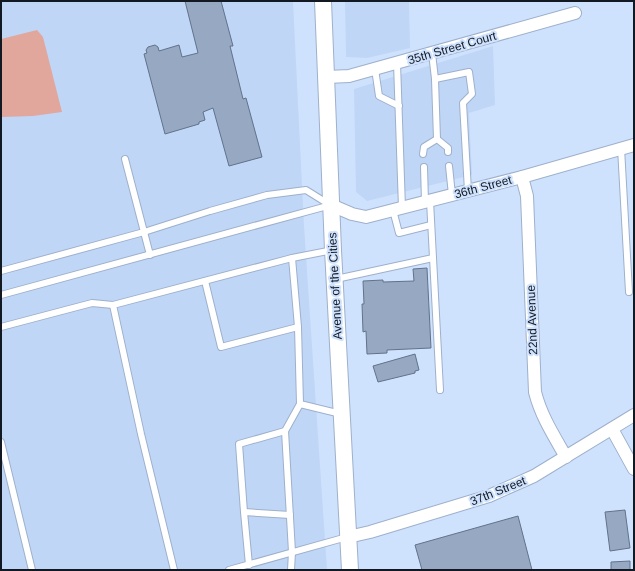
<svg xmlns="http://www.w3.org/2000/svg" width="635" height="571" font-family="Helvetica,sans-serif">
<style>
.built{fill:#bfd6f7}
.green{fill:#e1a79c}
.building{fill:#96a8c2;stroke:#62728a}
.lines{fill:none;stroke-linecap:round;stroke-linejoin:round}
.service-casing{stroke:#9eb0cb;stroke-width:8}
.minor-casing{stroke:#9eb0cb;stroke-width:14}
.secondary-casing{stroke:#9eb0cb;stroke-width:18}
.service{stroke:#fff;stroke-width:6}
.minor{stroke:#fff;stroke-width:12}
.secondary{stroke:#fff;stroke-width:16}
.labels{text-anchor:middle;stroke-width:4;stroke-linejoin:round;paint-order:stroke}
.street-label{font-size:12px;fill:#131923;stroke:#cfe2fd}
</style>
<rect width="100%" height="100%" fill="#cfe2fd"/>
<g class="built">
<polygon points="1,1 293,1 304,226 327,570 1,570"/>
<polygon points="345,1 409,1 410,48 367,58 346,57"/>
<polygon points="493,46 495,105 469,113 472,175 367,201 356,192 354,89"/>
</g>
<polygon class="green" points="37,30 43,37 62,112 33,116 2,117 1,116 1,39"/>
<g class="building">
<polygon points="185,1 221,1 233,46 230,46 243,99 246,98 262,157 229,166 213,108 203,112 205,120 199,122 199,124 165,134 144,54 147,53 146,50 148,47 155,45 158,47 159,51 179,45 182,57 198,53"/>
<polygon points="427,268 431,348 387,350 387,353 367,354 366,331 363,332 362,304 364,304 363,281 383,280 383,282 414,281 413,269"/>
<polygon points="415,354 419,370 415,371 415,373 378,382 373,366"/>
<polygon points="625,510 630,548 610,551 605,512"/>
<polygon points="518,516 532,570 422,570 415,545"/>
<polygon points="630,561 630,570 611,570 611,562"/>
</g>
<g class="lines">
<defs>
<g id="service">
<polyline points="432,53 435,79 437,139 448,148 448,152"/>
<polyline points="397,63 402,208"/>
<polyline points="375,69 379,96 399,106"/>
<polyline points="435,79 469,72 472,94 463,103 468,191"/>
<polyline points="621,148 629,292"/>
<polyline points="423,154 424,147 437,139"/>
<polyline points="125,159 150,255"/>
<polyline points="449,166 452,195"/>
<polyline points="424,167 425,202"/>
<polyline points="430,201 440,390"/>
<polyline points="393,210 399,233 431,225"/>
<polyline points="333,250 292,258 298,327 300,404 341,414"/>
<polyline points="1,271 144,232 210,211 267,195 306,190 330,205"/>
<polyline points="336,279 433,258"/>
<polyline points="205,281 221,347 298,327"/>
<polyline points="1,295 331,205"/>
<polyline points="1,327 92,303 113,305"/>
<polyline points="285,431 239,444 244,512 290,515"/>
<polyline points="1,442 32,570"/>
<polyline points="244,512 249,565"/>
<polyline points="174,570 141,434 113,305 292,258"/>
<polyline points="229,570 347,537"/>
<polyline points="291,570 292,552 285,431 300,404"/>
</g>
<g id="minor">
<polyline points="327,77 349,76 575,13"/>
<path d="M522 177 527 196 535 392C541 416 554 436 566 457"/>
<polyline points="331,205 352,214 366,217 522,177 634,145"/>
<polyline points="612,429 634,469"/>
<polyline points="348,537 370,532 489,496 534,476 634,415"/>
</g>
<polyline id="secondary" points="323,1 333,250 350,570"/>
</defs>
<use href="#service" class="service-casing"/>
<use href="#minor" class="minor-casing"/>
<use href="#secondary" class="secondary-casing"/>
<use href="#service" class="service"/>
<use href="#minor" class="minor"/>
<use href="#secondary" class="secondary"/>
</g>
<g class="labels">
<g class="street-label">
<text transform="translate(452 48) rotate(-16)" y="4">35th Street Court</text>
<text transform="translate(483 187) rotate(-15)" y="4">36th Street</text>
<text transform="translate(335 286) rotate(-93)" y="4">Avenue of the Cities</text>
<text transform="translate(532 320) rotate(-92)" y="4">22nd Avenue</text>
<text transform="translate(498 491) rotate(-22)" y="4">37th Street</text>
</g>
</g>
<rect width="635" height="571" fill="none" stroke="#131923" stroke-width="4"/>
</svg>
